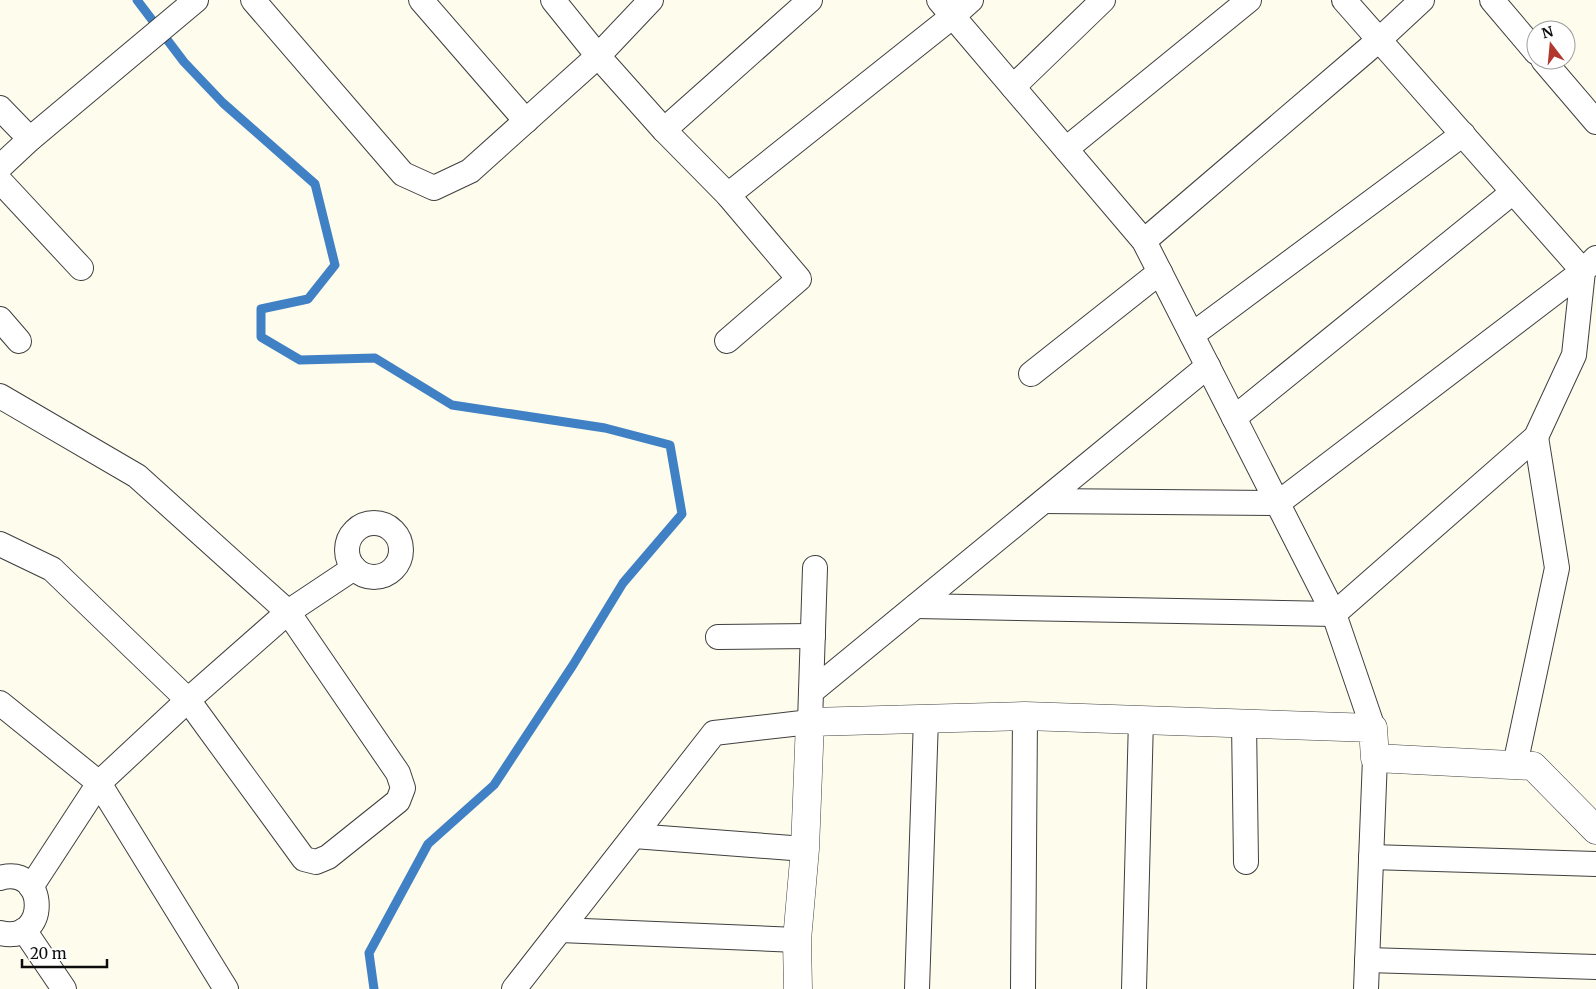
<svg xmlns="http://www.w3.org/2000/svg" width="1596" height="989" font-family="Merriweather,serif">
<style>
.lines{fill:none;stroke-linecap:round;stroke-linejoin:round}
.stream{stroke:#4080c4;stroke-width:9}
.minor-casing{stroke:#3f3f3f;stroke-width:26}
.tertiary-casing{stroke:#3f3f3f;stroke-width:29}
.minor{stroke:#fff;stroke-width:24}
.tertiary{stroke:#fff;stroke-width:28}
</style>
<rect width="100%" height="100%" fill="#fefcec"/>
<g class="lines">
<polyline class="stream" points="137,0 184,62 223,103 315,184 335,265 308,299 261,309 261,337 300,360 375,358 452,405 605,428 670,445 682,514 623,583 573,665 494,785 428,844 369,953 374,989"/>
<defs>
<g id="minor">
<polyline points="253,0 403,174 434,188 470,171 598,56 651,0"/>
<polyline points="421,0 526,121"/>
<polyline points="553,0 598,56 664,130 728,195 799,279 727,341"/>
<polyline points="939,0 1144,241 1334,614 1373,728"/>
<polyline points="1492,0 1536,52"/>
<polyline points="1543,60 1596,122"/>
<polyline points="1013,87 1103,0"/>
<polyline points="0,108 30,139"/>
<polyline points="664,130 810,0"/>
<polyline points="1066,149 1249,0"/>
<polyline points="0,167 30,139 196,0"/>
<polyline points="0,181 81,268"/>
<polyline points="728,195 953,16 971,0"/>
<polyline points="1144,241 1380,39 1422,0"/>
<polyline points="0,319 19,341"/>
<polyline points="1192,335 1463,134"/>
<polyline points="1031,374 1160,272"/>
<polyline points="0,396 137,476 288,612 398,773 403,788 398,801 328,857 316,862 304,859 188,700 52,569 0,544"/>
<polyline points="1234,418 1513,192"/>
<polyline points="1044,501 1278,503 1583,271 1344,0"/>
<circle cx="374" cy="550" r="27"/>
<polyline points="916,606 1334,614 1536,437 1574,355 1583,271 1596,258"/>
<polyline points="718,637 813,636"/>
<polyline points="811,692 1208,366"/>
<polyline points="0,703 99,783 226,989"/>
<polyline points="1244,723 1246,862"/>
<polyline points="1515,765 1557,568 1536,437"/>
<polyline points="634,836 805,849"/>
<polyline points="1371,857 1596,864"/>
<path d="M0 878C48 864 50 945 0 933"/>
<polyline points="31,887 99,783 188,700 288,612 354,568"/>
<polyline points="24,930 64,989"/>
<polyline points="560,930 797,940"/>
<polyline points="1367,960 1596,967"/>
<polyline points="514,989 714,733 810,722 815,568"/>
<polyline points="917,989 926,718"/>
<polyline points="1023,989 1025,716"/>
<polyline points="1134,989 1141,719"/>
<polyline points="1366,989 1375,758"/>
</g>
<polyline id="tertiary" points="798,989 797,940 805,849 810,722 1025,716 1373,728 1375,758 1533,766 1596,830"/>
</defs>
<use href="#minor" class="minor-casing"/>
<use href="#tertiary" class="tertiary-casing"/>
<use href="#minor" class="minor"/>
<use href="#tertiary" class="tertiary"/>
</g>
<g transform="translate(1551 45) rotate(344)"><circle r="24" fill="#ffffff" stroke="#9e9e9e"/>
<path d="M0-4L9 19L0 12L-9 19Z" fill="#b2372e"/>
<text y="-8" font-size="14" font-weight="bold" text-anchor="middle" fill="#0c0c0c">N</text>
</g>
<path d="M22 959v8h85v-8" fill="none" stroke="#0c0c0c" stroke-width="2.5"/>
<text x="30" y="959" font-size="15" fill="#0c0c0c" stroke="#ffffff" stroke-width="4" paint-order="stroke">20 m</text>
</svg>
